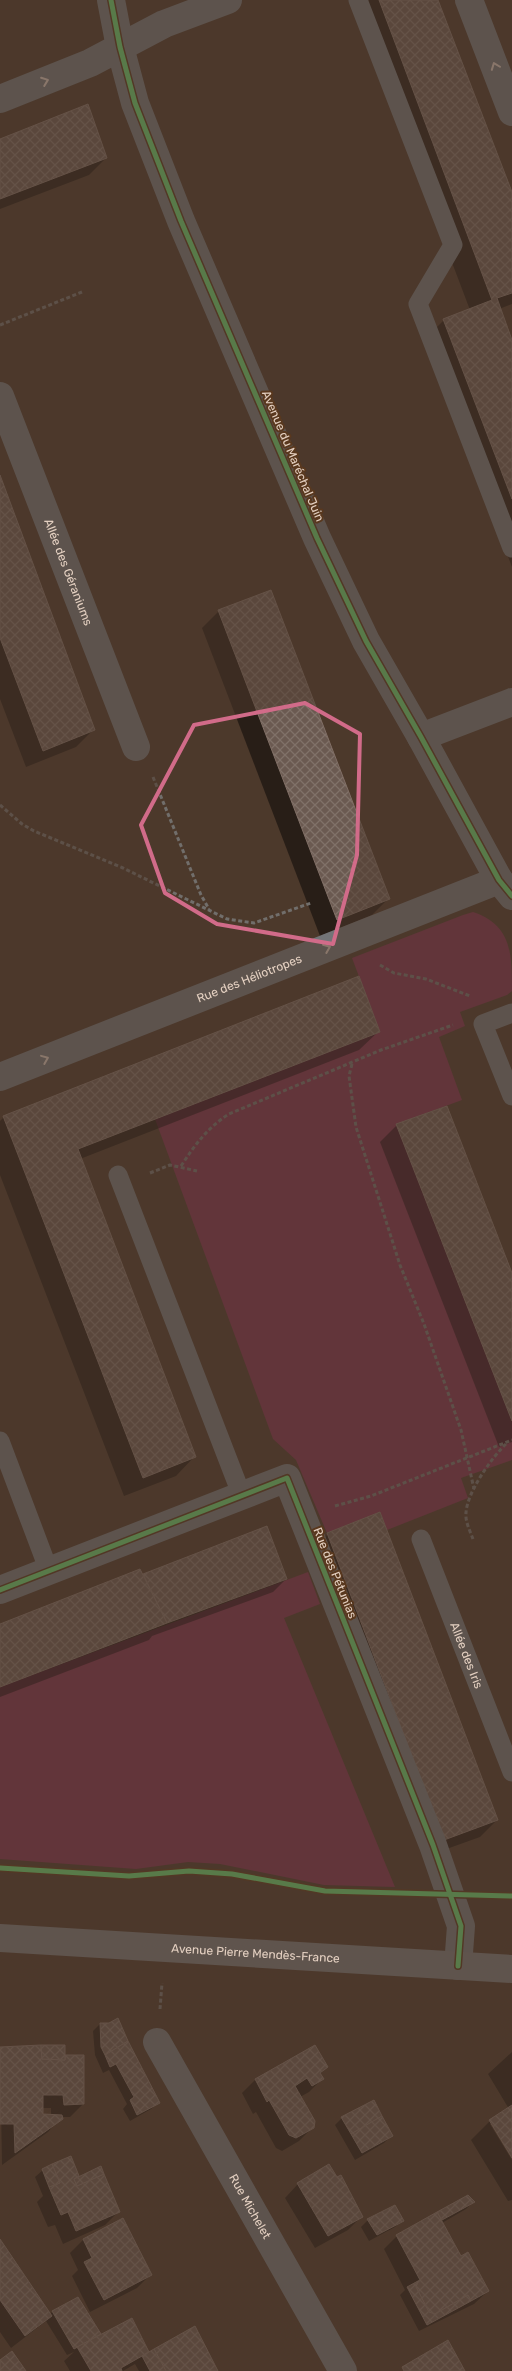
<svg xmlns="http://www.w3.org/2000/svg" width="512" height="2371" font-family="Rubik,sans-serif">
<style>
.park{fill:#7c314c}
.shadow{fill:#0007;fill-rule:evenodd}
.building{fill:url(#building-cross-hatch);stroke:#816f66}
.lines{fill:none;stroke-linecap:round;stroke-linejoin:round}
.path{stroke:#716e6b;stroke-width:3;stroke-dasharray:4 2.5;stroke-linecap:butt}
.lane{stroke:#727477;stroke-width:19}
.street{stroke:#727477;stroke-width:28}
.secondary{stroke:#767576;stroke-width:28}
.cycleway-casing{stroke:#59381e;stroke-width:8}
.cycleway{stroke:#67ca6e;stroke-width:5}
.oneway{stroke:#d3c2b6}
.marked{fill:none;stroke:#d16b89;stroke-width:4;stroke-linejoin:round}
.labels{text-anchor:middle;stroke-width:4;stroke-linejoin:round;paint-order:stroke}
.street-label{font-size:12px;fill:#e4d0c1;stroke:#59381e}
</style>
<defs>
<pattern id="building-cross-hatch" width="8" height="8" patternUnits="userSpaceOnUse" patternTransform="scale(1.25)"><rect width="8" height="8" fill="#6b5a51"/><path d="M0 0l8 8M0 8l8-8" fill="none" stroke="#807168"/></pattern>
</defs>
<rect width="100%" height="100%" fill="#4c392b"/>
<g class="park">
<path d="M473 912C512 925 512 954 512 991L507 995 460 1012 465 1026 439 1037 462 1100 397 1124 512 1421V1460L461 1478 468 1498 387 1530 380 1512 327 1533 296 1460 273 1439 155 1119 380 1032 352 958 463 915Z"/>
<polygon points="308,1572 320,1604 284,1618 395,1887 324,1885 220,1864 188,1862 136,1869 0,1859 0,1687"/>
</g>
<g class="shadow">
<polygon points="369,0 437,0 512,195 512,304 499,309 512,343 512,567 425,339 444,320 470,310 357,12"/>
<polygon points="0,140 106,158 89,175 0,209"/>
<polygon points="0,479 93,730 76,747 26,767 0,699"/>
<polygon points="219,611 389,898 372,915 320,936 202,628"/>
<polygon points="379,1031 359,1050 80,1159 195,1456 176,1476 124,1496 0,1175 0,1121 4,1117"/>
<polygon points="397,1125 512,1276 512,1442 499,1447 380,1142"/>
<polygon points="266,1528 286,1579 273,1592 152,1636 149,1640 0,1697 0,1626 142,1577"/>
<polygon points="328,1534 497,1820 480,1837 427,1856 311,1551"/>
<polygon points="100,2024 132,2055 159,2102 151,2109 130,2121 123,2109 127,2104 109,2070 103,2073 95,2055 93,2031"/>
<path d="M0 2048 64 2059 83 2104 70 2117H61L48 2132 2 2165ZM42 2108H51V2116H42Z"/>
<polygon points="512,2052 512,2156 493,2124 490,2124 512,2160 512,2200 508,2201 471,2140 490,2121 509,2109 488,2074"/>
<polygon points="327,2067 319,2075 322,2079 309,2092 300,2097 312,2128 299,2141 282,2151 276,2148 256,2112 253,2114 242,2093 255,2080"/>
<polygon points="342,2118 391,2136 384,2143 355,2160 335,2125"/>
<polygon points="43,2170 78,2175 73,2180 118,2212 105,2225 63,2244 55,2225 48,2227 37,2202 43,2196 35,2177"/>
<polygon points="298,2184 362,2216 348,2230 315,2248 285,2198"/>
<polygon points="468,2197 473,2202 466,2209 442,2223 461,2257 488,2291 474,2304 419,2331 400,2295 405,2290 384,2249 397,2236"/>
<polygon points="123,2220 150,2275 137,2288 90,2312 72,2276 78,2270 70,2253 83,2240"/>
<polygon points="368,2220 402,2220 395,2227 369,2241 361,2227"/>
<polygon points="0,2241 50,2314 52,2312 100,2334 96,2338 144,2355 217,2371 139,2371 135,2364 123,2371 70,2371 64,2361 74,2352 67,2355 46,2321 11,2348 0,2332"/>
</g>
<g class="building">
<polygon points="379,0 438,0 512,192 512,293 497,298 512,340 512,499 443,319 492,300"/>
<polygon points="88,104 107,158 0,199 0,139"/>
<polygon points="0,475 95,730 43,751 0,638"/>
<polygon points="271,590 390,899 337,920 218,610"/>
<polygon points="359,976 380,1032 78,1149 196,1457 143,1478 3,1116"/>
<polygon points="447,1106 512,1273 512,1421 396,1124"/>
<polygon points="380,1512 498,1820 444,1840 327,1533"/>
<polygon points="267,1526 287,1579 167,1623 143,1574"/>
<polygon points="140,1569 167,1623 0,1687 0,1624"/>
<polygon points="118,2018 128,2041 105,2055 101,2047 100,2023 109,2023"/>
<polygon points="128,2041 160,2103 137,2115 130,2100 134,2097 116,2064 110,2067 105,2055"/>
<polygon points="41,2045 42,2059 65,2060 65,2055 84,2055 84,2104 64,2105 63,2095 43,2095 43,2114 62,2115 63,2119 15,2153 14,2124 0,2124 0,2047"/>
<polygon points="41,2045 65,2045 65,2060 42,2059"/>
<polygon points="315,2045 328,2067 320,2073 324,2079 312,2086 307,2078 295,2086 315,2121 314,2128 296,2138 289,2135 269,2100 267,2102 255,2079"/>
<polygon points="374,2100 382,2116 351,2134 341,2117"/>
<polygon points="512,2105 512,2158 489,2120"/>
<polygon points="382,2116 393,2136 362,2153 351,2134"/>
<polygon points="71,2156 79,2176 74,2179 77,2186 104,2174 120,2212 76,2231 68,2212 61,2215 49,2187 60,2183 52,2164"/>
<polygon points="52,2164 60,2183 49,2187 42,2169"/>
<polygon points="329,2164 337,2177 341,2175 363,2217 328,2236 297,2183"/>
<polygon points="101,2166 104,2174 77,2186 74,2179"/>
<polygon points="468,2195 475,2202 442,2220 437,2212"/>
<polygon points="395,2205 404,2221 377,2235 367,2219"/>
<polygon points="437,2212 461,2256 468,2252 489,2291 471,2301 468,2295 435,2314 429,2312 416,2287 418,2281 420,2280 396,2235"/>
<polygon points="123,2218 152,2275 104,2300 84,2262 92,2258 83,2239"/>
<polygon points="0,2239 52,2316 25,2336 0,2300"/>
<polygon points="418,2281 416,2287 429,2312 435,2314 468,2295 471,2301 427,2325 407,2287"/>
<polygon points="78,2297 101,2334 74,2349 52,2311"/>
<polygon points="132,2318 149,2352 121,2368 122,2371 91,2371 77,2347"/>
<polygon points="195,2326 218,2371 166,2371 154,2349"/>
<polygon points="448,2340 465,2371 404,2371 402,2367"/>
<polygon points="154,2349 166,2371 150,2371 142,2356"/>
<polygon points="12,2351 26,2371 0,2371 0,2360"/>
</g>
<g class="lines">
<g class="path">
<polyline points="0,325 82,292"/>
<polyline points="153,777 201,895 209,909"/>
<polyline points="0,805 22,824 34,831 123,868 227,919 254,923 311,903"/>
<polyline points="380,965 394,973 426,979 470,996"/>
<polyline points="352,1064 349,1076 356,1127 400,1265 424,1324 461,1430 474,1489"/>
<path d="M181 1166C195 1145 207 1128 229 1114L381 1050 453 1025"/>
<polyline points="150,1173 170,1165 197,1171"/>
<polyline points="335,1506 371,1496 512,1440"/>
<path d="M473 1539C470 1531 465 1521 466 1513 467 1492 492 1457 507 1443"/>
<polyline points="160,2009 162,1983"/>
</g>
<g class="lane">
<polyline points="358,0 453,245 418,304 512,548"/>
<polyline points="512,1013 483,1024 512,1096"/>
<polyline points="118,1175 242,1496"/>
<polyline points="0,1441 49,1571"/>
<path id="s1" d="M421 1539 512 1772"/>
</g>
<g class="street">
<polyline points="111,0 120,47 135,103 181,221 317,538 366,641 421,737 499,880 512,896"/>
<polyline points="469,0 512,112"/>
<polyline points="0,99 90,63 164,24 228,0"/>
<path id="s2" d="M0 396 136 747"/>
<polyline points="421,737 512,702"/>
<path id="s3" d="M0 1077 499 880"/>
<polyline points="0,1590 287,1478 433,1845 461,1926 458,1966"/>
<path id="s4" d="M157 2042 343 2371"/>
</g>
<path class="secondary" id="s5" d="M0 1938 512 1969"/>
<defs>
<g id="cycleway">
<polyline points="111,0 120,47 135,103 181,221 317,538 366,641 421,737 499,880 512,896"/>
<polyline points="0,1590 287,1478 433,1845 461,1926 458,1966"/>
<polyline points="0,1868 129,1876 189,1871 232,1874 325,1891 512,1896"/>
</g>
</defs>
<use href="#cycleway" class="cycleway-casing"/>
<use href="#cycleway" class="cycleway"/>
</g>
<defs><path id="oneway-chevron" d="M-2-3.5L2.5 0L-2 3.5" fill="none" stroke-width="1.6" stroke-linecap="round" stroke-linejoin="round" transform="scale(1.25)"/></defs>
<g class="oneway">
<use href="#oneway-chevron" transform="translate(495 66) rotate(-111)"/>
<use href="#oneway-chevron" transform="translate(45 81) rotate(-21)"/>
<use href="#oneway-chevron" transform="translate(327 948) rotate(-22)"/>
<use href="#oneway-chevron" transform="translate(45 1059) rotate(-22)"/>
</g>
<path d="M0 0H512V2371H0ZM305 703 360 734 357 855 333 944 217 924 165 893 141 825 194 725Z" fill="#4c392b" fill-opacity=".55" fill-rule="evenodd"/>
<path class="marked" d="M305 703 360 734 357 855 333 944 217 924 165 893 141 825 194 725Z"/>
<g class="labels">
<g class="street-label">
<text transform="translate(293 456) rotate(67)" y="4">Avenue du Maréchal Juin</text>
<text dy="4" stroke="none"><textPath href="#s2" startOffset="189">Allée des Géraniums</textPath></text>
<text dy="4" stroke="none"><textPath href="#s3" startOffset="268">Rue des Héliotropes</textPath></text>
<text transform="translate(335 1573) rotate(68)" y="4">Rue des Pétunias</text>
<text dy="4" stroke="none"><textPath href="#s1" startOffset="125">Allée des Iris</textPath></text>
<text dy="4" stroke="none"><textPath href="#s5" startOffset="256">Avenue Pierre Mendès-France</textPath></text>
<text dy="4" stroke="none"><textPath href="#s4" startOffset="189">Rue Michelet</textPath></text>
</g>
</g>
</svg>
